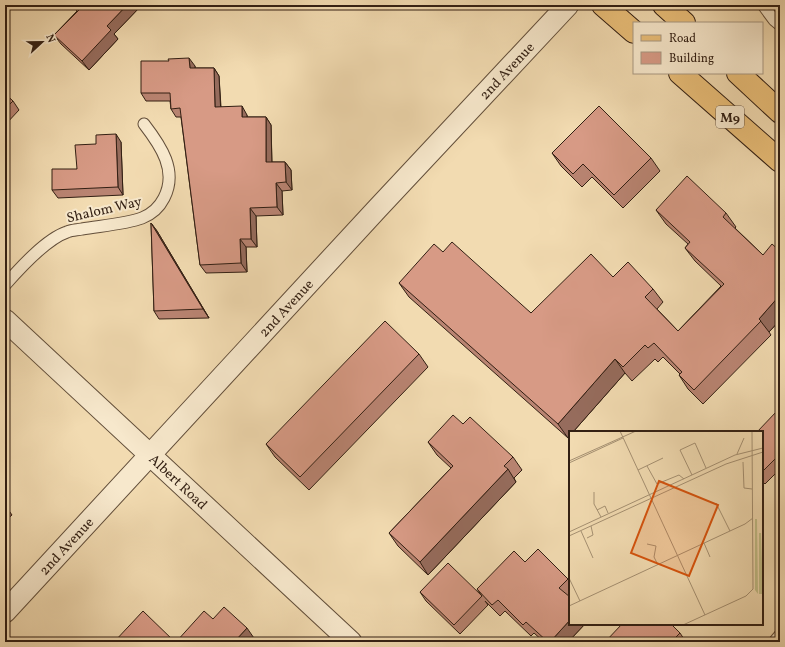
<svg xmlns="http://www.w3.org/2000/svg" width="785" height="647" font-family="Vollkorn,serif">
<style>
.lines{fill:none;stroke-linecap:round;stroke-linejoin:round}
.service-casing{stroke:#624e3a;stroke-width:13}
.minor-casing{stroke:#624e3a;stroke-width:23}
.primary-casing{stroke:#321f13;stroke-width:24}
.service{stroke:#f7e8cc;stroke-width:11}
.minor{stroke:#f7e8cc;stroke-width:21}
.primary{stroke:#e9be78;stroke-width:22}
.wall{fill:#b98472;stroke:#321f13}
.shaded-wall{fill:#966c5d;stroke:#321f13}
.building{fill:#d79a85;stroke:#321f13}
.labels{text-anchor:middle;stroke-width:4;stroke-linejoin:round;paint-order:stroke}
.shield{fill:#f7e8cc;stroke:#6d5b4a;stroke-width:1}
.shield-label{font-size:13px;font-weight:bold;fill:#321f13}
.street-label{font-size:14px;fill:#321f13;stroke:#f7e8cc}
.inset-road{fill:none;stroke:#a59072;stroke-width:1}
.view{fill:#d6530d;fill-opacity:0.15;stroke:#d6530d;stroke-width:2}
.inset-edge{fill:none;stroke:#321f13;stroke-width:2}
</style>
<rect width="100%" height="100%" fill="#f2dbb1"/>
<filter id="stains"><feTurbulence type="fractalNoise" baseFrequency=".005" numOctaves="4"/><feColorMatrix values="0 0 0 0 .2 0 0 0 0 .09 0 0 0 0 .02 0 0 0 .5 -.17"/></filter>
<radialGradient id="worn" r=".72"><stop offset=".6" stop-color="#630" stop-opacity="0"/><stop offset="1" stop-color="#630" stop-opacity=".3"/></radialGradient>
<g class="lines">
<defs>
<g id="service">
<polyline points="763,5 774,20 780,25"/>
<path d="M5 285C20 268 46 239 67 232 71 230 77 230 82 229 99 226 126 224 142 218 152 214 159 208 164 198 178 171 161 146 144 124"/>
<polyline points="774,642 780,635"/>
</g>
<g id="minor">
<path id="s1" d="M5 320 351 642"/>
<path id="s2" d="M5 612 377 209 568 5"/>
</g>
<g id="primary">
<polyline points="603,5 634,32"/>
<polyline points="664,5 684,23"/>
<polyline points="680,73 780,161"/>
<polyline points="738,73 780,112"/>
</g>
</defs>
<use href="#service" class="service-casing"/>
<use href="#minor" class="minor-casing"/>
<use href="#primary" class="primary-casing"/>
<use href="#service" class="service"/>
<use href="#minor" class="minor"/>
<use href="#primary" class="primary"/>
</g>
<g class="wall">
<polygon points="73,5 137,5 139,8 114,34 118,39 89,70 61,44 54,35 77,11"/>
<polygon points="195,66 195,68 214,68 219,76 221,107 247,115 247,117 266,117 271,125 272,162 285,162 291,170 292,190 282,191 283,215 256,216 257,247 246,247 247,272 206,273 200,265 181,117 176,117 171,109 170,101 146,101 141,93"/>
<polygon points="5,94 13,101 19,110 5,125"/>
<polygon points="121,142 123,195 58,198 52,190 77,169 96,144"/>
<polygon points="552,153 651,158 660,171 623,208 592,177 582,187 561,166"/>
<polygon points="656,210 726,213 736,227 735,228 763,255 780,251 780,320 769,332 771,335 703,404 688,389 679,375 680,374 663,357 658,362 655,359 632,381 625,373 573,432 570,432 568,438 409,297 399,283 443,252 531,313 613,277 653,289 663,302 657,309 678,331 721,286 695,261 685,248 688,244 666,224"/>
<polygon points="151,223 157,231 209,318 159,319 154,311"/>
<polygon points="419,354 428,367 309,490 275,457 266,444"/>
<polygon points="780,414 780,469 765,484 762,481 762,432"/>
<polygon points="463,424 513,457 522,470 514,478 516,482 428,575 398,546 389,533 451,468 437,455 428,442"/>
<polygon points="5,505 12,515 5,521"/>
<polygon points="525,562 568,579 570,582 570,596 569,597 570,624 585,624 568,642 544,642 534,633 531,636 505,611 500,616 485,601 488,605 460,634 426,601 420,592 482,596 477,589"/>
<polygon points="680,633 686,642 605,642"/>
</g>
<g class="shaded-wall">
<polygon points="127,5 137,5 139,8 114,34 118,39 89,70 82,61 107,26"/>
<polygon points="189,58 195,66 195,76 190,68"/>
<polygon points="214,68 219,76 221,115 215,107"/>
<polygon points="242,106 247,115 247,125 242,117"/>
<polygon points="266,117 271,125 272,170 266,162"/>
<polygon points="116,134 121,142 123,195 118,187"/>
<polygon points="285,162 291,170 292,190 286,182"/>
<polygon points="276,183 282,191 283,215 277,207"/>
<polygon points="250,208 256,216 257,247 251,239"/>
<polygon points="151,223 157,231 209,318 203,309"/>
<polygon points="240,239 246,247 247,272 241,263"/>
<polygon points="780,295 780,320 769,332 759,319"/>
<polygon points="615,359 625,373 573,432 570,432 570,435 568,438 558,424"/>
<polygon points="508,469 516,482 428,575 420,562"/>
<polygon points="570,620 570,624 585,624 568,642 550,642"/>
<polygon points="247,628 256,641 255,642 234,642"/>
</g>
<g class="building">
<polygon points="73,5 127,5 107,26 111,30 82,61 54,35 79,10"/>
<polygon points="189,58 190,68 214,68 215,107 242,106 242,117 266,117 266,162 285,162 286,182 276,183 277,207 250,208 251,239 240,239 241,263 200,265 180,108 171,109 170,93 141,93 141,61 169,61 168,59"/>
<polygon points="5,94 13,101 5,109"/>
<polygon points="599,106 651,158 614,195 583,164 573,174 552,153"/>
<polygon points="116,134 118,187 52,190 52,169 77,169 75,145 96,144 96,135"/>
<polygon points="687,176 726,213 723,217 763,255 772,244 780,251 780,295 759,319 761,321 694,390 679,375 682,372 654,343 648,348 645,345 623,367 615,359 558,424 399,283 434,244 443,252 452,242 531,313 591,254 613,277 628,262 653,289 645,297 678,331 724,284 685,248 690,242 656,210"/>
<polygon points="151,223 203,309 154,311"/>
<polygon points="385,321 419,354 300,477 266,444"/>
<polygon points="777,411 780,414 780,454 762,472 762,432 757,432"/>
<polygon points="453,415 463,424 470,417 513,457 504,466 508,469 420,562 389,533 453,466 428,442"/>
<polygon points="538,549 568,579 559,588 570,597 570,620 550,642 548,642 526,622 523,625 498,600 492,605 477,589 514,551 525,562"/>
<polygon points="448,563 482,596 454,625 420,592"/>
<polygon points="224,607 247,628 234,642 176,642 204,611 213,619"/>
<polygon points="143,611 175,642 114,642"/>
<polygon points="622,624 671,624 680,633 671,642 605,642"/>
<polygon points="780,636 780,642 774,642"/>
</g>
<g class="labels">
<rect class="shield" x="716" y="106" width="28" height="22" rx="3"/>
<g class="shield-label">
<text x="730" y="122">M9</text>
</g>
<g class="street-label">
<text dy="5" stroke="none"><textPath href="#s2" startOffset="738">2nd Avenue</textPath></text>
<text transform="translate(104 209) rotate(-13)" y="5">Shalom Way</text>
<text dy="5" stroke="none"><textPath href="#s2" startOffset="414">2nd Avenue</textPath></text>
<text dy="5" stroke="none"><textPath href="#s1" startOffset="237">Albert Road</textPath></text>
<text dy="5" stroke="none"><textPath href="#s2" startOffset="90">2nd Avenue</textPath></text>
</g>
</g>
<g transform="translate(569 431)">
<rect width="194" height="194" fill="#f2dbb1"/>
<path d="M190 87V102H192L194 163H190ZM186 88H188L189 163 186 159Z" fill="#c2be87"/>
<path class="inset-road" d="M51 0 136 184M168 23 175 7M0 30 67 0M174 31 175 57 183 58M0 32 54 7M78 35 88 53 110 44 115 48M69 39 94 27M123 44 111 19 126 12 137 37M25 61V73L32 86M147 72 161 100M28 79 36 75 39 82M12 100 24 127M0 101 166 24 194 17M0 105 157 33 194 21M18 107 24 104 22 95M135 112 141 126M78 113 87 115 85 126 89 134M0 147 11 170M0 175 176 93 184 87M114 194 177 165 184 158 183 0"/>
<path class="view" d="M90 50 149 74 120 145 62 122Z"/>
<rect width="194" height="194" class="inset-edge"/>
</g>
<rect width="785" height="647" fill="none" stroke="#f2dbb1" stroke-width="20"/>
<rect x="6" y="6" width="773" height="635" fill="none" stroke="#321f13" stroke-width="2"/>
<rect x="10" y="10" width="765" height="627" fill="none" stroke="#321f13"/>
<rect x="633" y="22" width="130" height="52" fill="#f7e8cc" stroke="#a89882"/>
<rect x="641" y="35" width="20" height="6" fill="#e9be78" stroke="#a89882"/>
<text x="669" y="42" font-size="12" fill="#321f13">Road</text>
<rect x="641" y="52" width="20" height="12" fill="#d79a85" stroke="#a89882"/>
<text x="669" y="62" font-size="12" fill="#321f13">Building</text>
<g transform="translate(42 42) rotate(68)" stroke="#f7e8cc" stroke-width="3" paint-order="stroke">
<path d="M0-3L7 15L0 10L-7 15Z" fill="#321f13"/>
<text y="-6" font-size="11" font-weight="bold" text-anchor="middle" fill="#321f13">N</text>
</g>
<rect width="100%" height="100%" filter="url(#stains)"/>
<rect width="100%" height="100%" fill="url(#worn)"/>
</svg>
